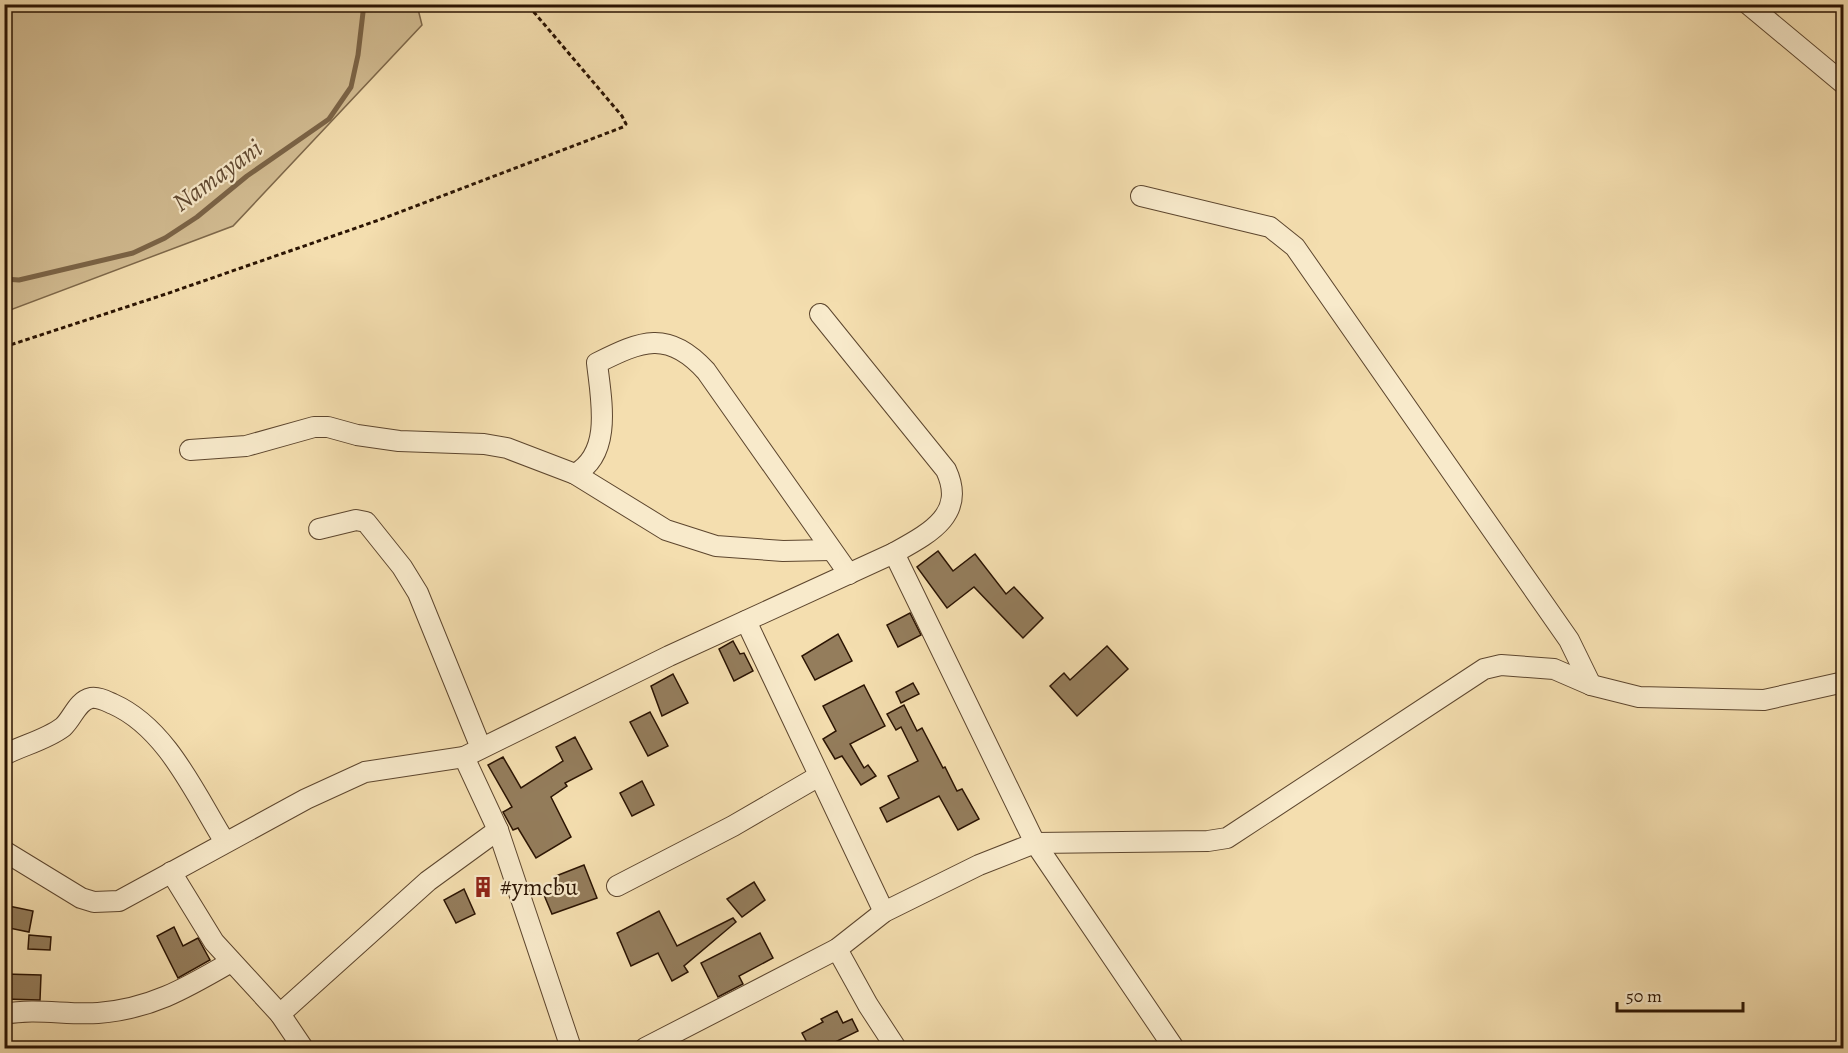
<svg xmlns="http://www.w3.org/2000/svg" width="1848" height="1053" font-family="Alegreya,serif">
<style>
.green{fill:#d2bc92;stroke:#7e684a;stroke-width:1.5}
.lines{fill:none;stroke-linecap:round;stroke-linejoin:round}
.stream{stroke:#7b6447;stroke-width:5}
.building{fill:#947d5c;stroke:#2b1403;stroke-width:1.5}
.minor-casing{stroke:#5d462e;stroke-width:22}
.path{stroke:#2b1403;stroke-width:3;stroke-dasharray:4.5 3;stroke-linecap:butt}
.minor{stroke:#f8eacb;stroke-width:20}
.labels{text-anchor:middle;stroke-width:4.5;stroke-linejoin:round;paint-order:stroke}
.poi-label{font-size:24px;fill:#2b1403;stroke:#f8eacb;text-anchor:start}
.water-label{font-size:26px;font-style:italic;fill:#604931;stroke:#f8eacb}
</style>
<rect width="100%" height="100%" fill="#f4deaf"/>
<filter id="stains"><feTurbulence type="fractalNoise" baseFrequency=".00333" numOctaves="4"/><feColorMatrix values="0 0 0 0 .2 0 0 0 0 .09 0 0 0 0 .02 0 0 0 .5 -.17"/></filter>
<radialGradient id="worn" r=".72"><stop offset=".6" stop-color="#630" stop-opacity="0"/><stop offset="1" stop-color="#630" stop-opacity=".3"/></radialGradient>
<polygon class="green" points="5,4 417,5 422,25 233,226 5,312"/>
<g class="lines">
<polyline class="stream" points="4,279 19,280 133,253 165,238 197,217 247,176 329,119 351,87 358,55 364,4"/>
</g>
<g class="building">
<polygon points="938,551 953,571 975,554 1006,594 1014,587 1043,618 1023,638 974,587 947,608 917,567"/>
<polygon points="910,613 921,635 898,647 887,625"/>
<polygon points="838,634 852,661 815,680 802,656"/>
<polygon points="733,641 740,654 744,653 753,671 734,681 719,649"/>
<polygon points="1107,646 1128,669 1077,716 1050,686 1064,673 1070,680"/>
<polygon points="673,674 688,703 662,716 651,686"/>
<polygon points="913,683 919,694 901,703 896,692"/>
<polygon points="864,685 885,726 850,744 864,768 868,765 876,776 861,785 842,756 835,759 823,739 836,731 823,706"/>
<polygon points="904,705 917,731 922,728 943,768 945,767 957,791 962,789 979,819 958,830 939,796 887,822 880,808 899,798 888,776 918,761 901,727 896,730 887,714"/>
<polygon points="650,712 668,746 648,756 630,722"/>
<polygon points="575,737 592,769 565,783 567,786 551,797 571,837 536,858 518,828 513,830 503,812 512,807 488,765 503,757 521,788 563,761 556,747"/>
<polygon points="642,781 654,805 632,816 620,793"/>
<polygon points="584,865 597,898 552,914 544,895 561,888 556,876"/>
<polygon points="754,882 765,900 742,917 727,899"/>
<polygon points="464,889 475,914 456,923 444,900"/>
<polygon points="4,905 33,911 29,932 4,927"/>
<polygon points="659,911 677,946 733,918 736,922 684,966 688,972 672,981 658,953 631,966 617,933"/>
<polygon points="174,927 183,946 198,938 210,960 178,978 157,936"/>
<polygon points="760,933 773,958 739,976 743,984 718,997 701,963"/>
<polygon points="29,935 51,937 50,950 28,949"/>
<polygon points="5,974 41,975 40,1000 4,999"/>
<polygon points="837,1011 843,1023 852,1019 858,1031 823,1048 810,1048 802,1033 823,1022 821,1019"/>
</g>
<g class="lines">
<defs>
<g id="minor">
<polyline points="1748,4 1844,84"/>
<polyline points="1141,196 1270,227 1295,247 1569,640 1591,685"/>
<polyline points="190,450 246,446 314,427 328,427 357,435 399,441 484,444 507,448 575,474 666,530 716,546 783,551 831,550"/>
<path d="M575 474C613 453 601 399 597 363 641 341 668 329 706 371L849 574"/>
<polyline points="319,529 356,520 366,522 402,567 418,593 481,748"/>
<polyline points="894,553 1035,843 1174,1048"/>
<polyline points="746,621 884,912"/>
<path d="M4 755C23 745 46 740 63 727 73 718 77 701 91 698 99 697 106 701 113 704 167 728 195 794 225 842"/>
<polyline points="464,757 498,830 571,1048"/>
<path d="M4 851 81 898 94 902 119 901 306 799 365 772 464 757 669 656 894 553C928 534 967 515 946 470L820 314"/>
<polyline points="171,872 214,942 280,1014 303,1048"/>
<polyline points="617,886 733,826 819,776"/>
<polyline points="837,949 868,1005 896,1048"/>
<path d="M4 1014C36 1008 66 1015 98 1013 151 1009 186 988 231 962"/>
<polyline points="280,1014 428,881 498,830"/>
<polyline points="645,1048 837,949 884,912 979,865 1035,843 1208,841 1227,838 1484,669 1501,665 1554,669 1591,685 1639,697 1764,700 1844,682"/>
</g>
</defs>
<use href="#minor" class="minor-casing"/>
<polyline class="path" points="4,347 166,294 379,220 623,127 626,124 622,116 527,4"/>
<use href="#minor" class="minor"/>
</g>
<defs>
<symbol id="building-bare" viewBox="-9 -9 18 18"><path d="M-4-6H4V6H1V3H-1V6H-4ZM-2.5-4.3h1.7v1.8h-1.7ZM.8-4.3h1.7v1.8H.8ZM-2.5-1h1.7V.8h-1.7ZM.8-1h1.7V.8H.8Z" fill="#8f2418" stroke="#f8eacb" stroke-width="2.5" paint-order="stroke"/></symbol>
</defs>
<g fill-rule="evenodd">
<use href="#building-bare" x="468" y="872" width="30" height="30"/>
</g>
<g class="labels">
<g class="poi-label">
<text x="500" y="895">#ymcbu</text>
</g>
<g class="water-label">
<text transform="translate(217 175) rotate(-36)" y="9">Namayani</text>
</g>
</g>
<rect width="1848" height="1053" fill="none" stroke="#f4deaf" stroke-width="24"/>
<rect x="6" y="6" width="1836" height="1041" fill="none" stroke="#2b1403" stroke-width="3"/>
<rect x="12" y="12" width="1824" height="1029" fill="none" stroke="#2b1403" stroke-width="1.5"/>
<path d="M1617 1002v9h126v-9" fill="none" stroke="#2b1403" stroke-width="3"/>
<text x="1626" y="1002" font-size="18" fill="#2b1403" stroke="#f8eacb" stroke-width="4.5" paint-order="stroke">50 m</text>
<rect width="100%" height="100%" filter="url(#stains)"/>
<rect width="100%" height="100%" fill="url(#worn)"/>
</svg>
